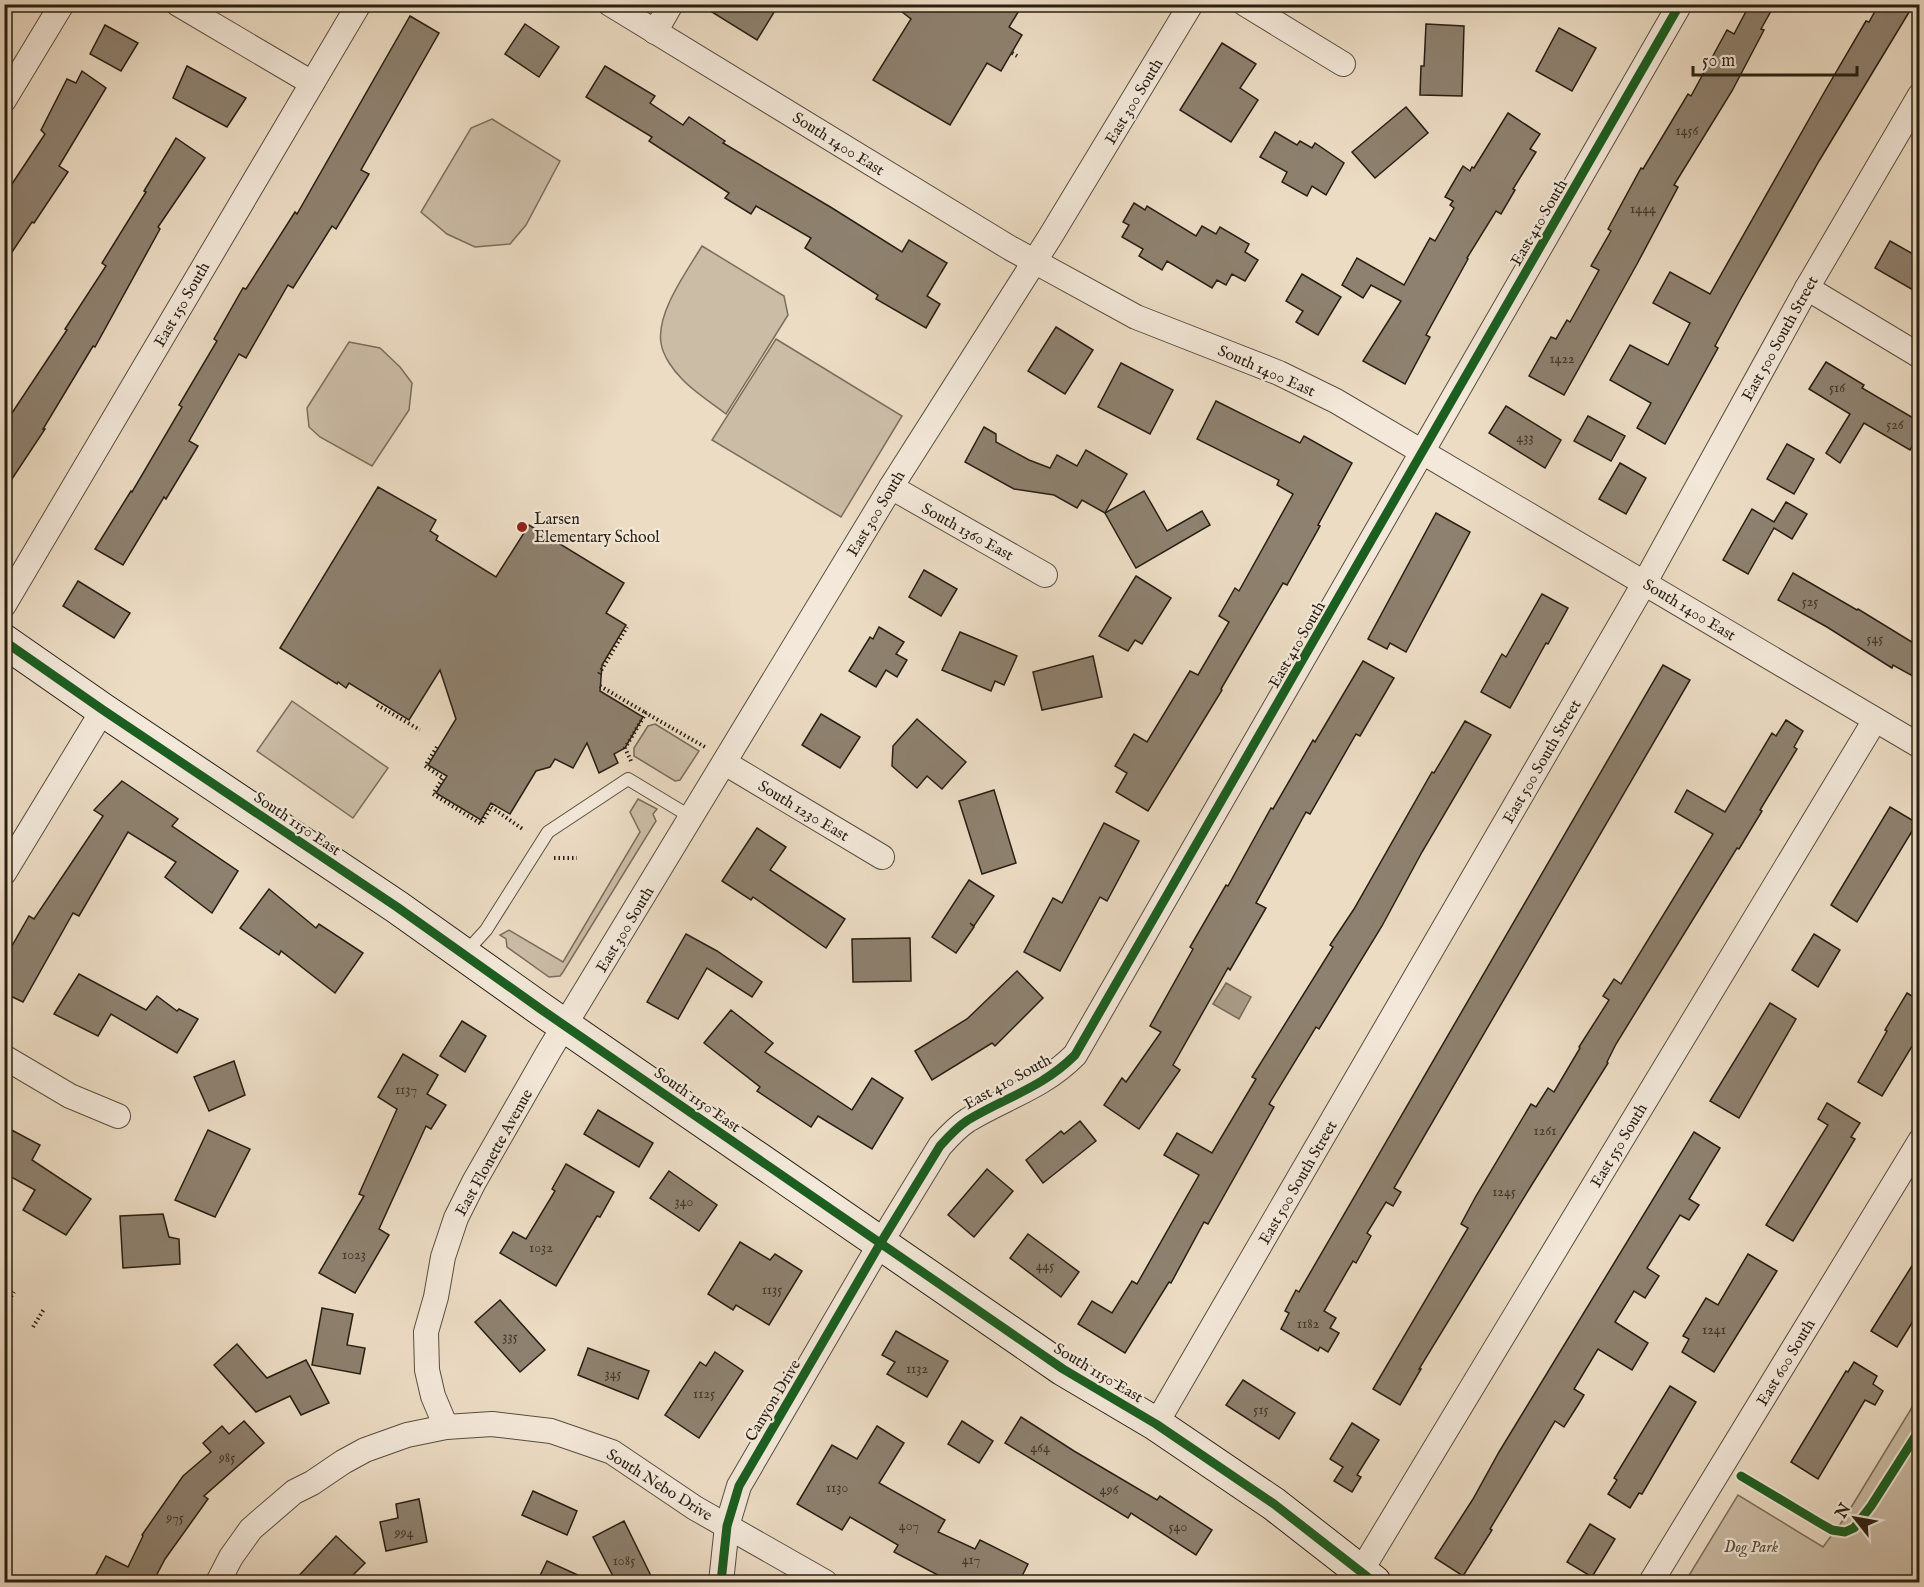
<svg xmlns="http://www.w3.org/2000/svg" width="1924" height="1587" font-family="'IM FELL English',serif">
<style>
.green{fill:#cbbca6;stroke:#7a6e5c;stroke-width:1.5}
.water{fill:#a99c88;stroke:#756a59;stroke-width:1.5}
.building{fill:#8e816f;stroke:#281f13;stroke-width:1.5}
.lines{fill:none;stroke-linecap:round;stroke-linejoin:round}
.lane-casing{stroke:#594e3f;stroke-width:14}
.street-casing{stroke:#594e3f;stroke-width:26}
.secondary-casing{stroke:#281f13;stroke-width:35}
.path{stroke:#281f13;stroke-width:4;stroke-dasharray:1.5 3;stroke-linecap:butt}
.lane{stroke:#f3e8d9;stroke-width:12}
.street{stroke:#f3e8d9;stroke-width:24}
.secondary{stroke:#f3e8d9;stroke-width:33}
.cycleway-casing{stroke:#f3e8d9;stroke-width:13}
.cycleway{stroke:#1b5e20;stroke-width:9}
.poi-dot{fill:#8f2418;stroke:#f3e8d9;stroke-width:2}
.labels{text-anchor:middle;stroke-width:4.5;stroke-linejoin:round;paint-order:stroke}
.number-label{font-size:14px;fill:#42382a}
.street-label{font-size:16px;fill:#281f13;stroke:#f3e8d9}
.poi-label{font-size:16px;fill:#281f13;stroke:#f3e8d9;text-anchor:start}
.park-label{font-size:16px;font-style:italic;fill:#594e3f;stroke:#f3e8d9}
</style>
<rect width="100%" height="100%" fill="#ecdcc4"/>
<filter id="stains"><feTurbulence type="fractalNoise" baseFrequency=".00333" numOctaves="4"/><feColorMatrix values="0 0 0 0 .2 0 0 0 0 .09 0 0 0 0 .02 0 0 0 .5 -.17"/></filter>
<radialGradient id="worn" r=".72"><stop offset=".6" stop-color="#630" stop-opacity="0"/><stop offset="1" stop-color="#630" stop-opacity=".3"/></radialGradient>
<g class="green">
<polygon points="492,119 560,161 526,225 510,244 475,247 447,234 421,212 471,128"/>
<path d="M702 246 784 296 788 315 726 414C712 403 694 392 682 379 673 370 663 356 661 343 656 313 687 271 702 246Z"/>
<polygon points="776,339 902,416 841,517 712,440"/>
<polygon points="349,342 380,348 400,367 412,383 409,410 372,466 320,437 309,427 307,408"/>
<polygon points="292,701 388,768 353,818 257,751"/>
<polygon points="655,724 699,751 680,780 675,781 634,756 634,748 648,726"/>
<polygon points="638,799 657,809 653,814 656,821 563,972 560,976 549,977 507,947 506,939 500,935 509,930 563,962 640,832 630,812"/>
<polygon points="1919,1396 1919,1582 1685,1582 1738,1495 1823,1547 1844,1519"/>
</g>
<polygon class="water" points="1226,983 1251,997 1239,1019 1213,1004"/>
<g class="building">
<polygon points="699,4 779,4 757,40"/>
<polygon points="892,4 1023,4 1009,27 1022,35 1001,71 987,63 950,125 873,80 911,19"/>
<polygon points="1750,4 1775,4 1761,29 1764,30 1732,91 1674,185 1678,187 1637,264 1564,395 1529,376 1551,337 1556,339 1567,320 1570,322 1599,270 1591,266 1611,231 1608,229 1641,168 1643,169 1688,94 1691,96 1727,30 1734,34"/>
<polygon points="1879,4 1914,4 1819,161 1740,300 1715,346 1718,348 1665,444 1637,428 1651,403 1610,380 1630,345 1668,365 1690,323 1653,303 1670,272 1710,294 1825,91 1866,21 1869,22"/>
<polygon points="410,16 439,33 361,170 369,174 336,229 332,226 293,288 288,285 246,358 239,354 189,441 198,446 166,499 164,497 123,565 95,549 131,491 132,492 182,407 179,405 217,341 214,339 243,288 246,289 295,212 297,214"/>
<polygon points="525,24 559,47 539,77 505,54"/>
<polygon points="1426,24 1464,26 1462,96 1420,95 1421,66 1424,66"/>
<polygon points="105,25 138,43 121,71 90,54"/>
<polygon points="1559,28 1596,48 1572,91 1536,71"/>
<polygon points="1222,43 1256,64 1240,88 1258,100 1231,142 1180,110"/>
<polygon points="187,66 246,98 227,127 173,98"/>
<polygon points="605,66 655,96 650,103 683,125 689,117 725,141 723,143 832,208 902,252 909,240 947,263 927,296 940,304 926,328 876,299 878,295 805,248 811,238 756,206 751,214 725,198 729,193 649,141 652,137 586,97"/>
<polygon points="82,71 106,88 59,166 68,172 34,223 32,222 4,264 4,196 45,134 41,130 67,79 76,83"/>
<polygon points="1406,107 1428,133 1375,178 1352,152"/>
<polygon points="1508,113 1540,134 1530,149 1536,152 1513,189 1515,190 1501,214 1496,211 1467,258 1468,259 1426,335 1430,337 1405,384 1363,361 1401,301 1371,285 1363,298 1342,285 1357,258 1404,285 1430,238 1435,241 1454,208 1450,205 1453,201 1445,197 1463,166 1470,171 1472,167 1474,168"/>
<polygon points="1275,132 1297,145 1300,141 1312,148 1315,143 1344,163 1326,195 1312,186 1307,196 1282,182 1287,172 1260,157"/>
<polygon points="176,138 205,158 158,227 160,229 95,347 93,346 43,429 45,429 4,491 4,425 67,330 65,329 106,266 102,263 146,192 144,191"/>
<polygon points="1134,203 1145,210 1147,206 1196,236 1202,226 1216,234 1220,227 1249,244 1245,252 1258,260 1245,281 1232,274 1226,285 1217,280 1212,288 1167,261 1162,270 1139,256 1143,249 1122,237 1129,225 1123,222"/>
<polygon points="1890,241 1920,258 1920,294 1875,268"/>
<polygon points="1302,274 1341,297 1318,335 1296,322 1303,311 1286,301"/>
<polygon points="1056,327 1093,350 1065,394 1028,371"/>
<polygon points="1826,362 1864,385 1862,388 1920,422 1920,433 1910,450 1864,423 1840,463 1826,453 1850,414 1809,389"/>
<polygon points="1121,363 1173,390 1150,434 1098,407"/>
<polygon points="1216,401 1300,443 1304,436 1352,463 1318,525 1320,526 1287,585 1283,583 1221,689 1222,690 1148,811 1116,792 1127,773 1115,766 1134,734 1147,742 1190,671 1198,675 1229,622 1219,616 1235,588 1239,591 1293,494 1277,485 1279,480 1197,439"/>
<polygon points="1506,406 1561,440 1545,468 1489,433"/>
<polygon points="1588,416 1625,436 1611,461 1574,441"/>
<polygon points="984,427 996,434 996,442 1029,460 1050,468 1057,455 1077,466 1086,450 1127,474 1105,513 1082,500 1077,508 1054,495 1014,489 965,462"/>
<polygon points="1787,444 1814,459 1794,494 1767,479"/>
<polygon points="1620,463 1646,478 1626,514 1599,499"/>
<polygon points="378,487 436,520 430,531 438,536 436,540 496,577 529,525 624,583 606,613 626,625 602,665 600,691 643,717 625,748 614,754 618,763 599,773 587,743 573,768 555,759 550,767 536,771 510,814 491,803 481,820 436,793 447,776 428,765 456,719 440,670 409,720 349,683 346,688 338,682 337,684 280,648"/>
<polygon points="1144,491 1167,531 1202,511 1210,525 1136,568 1105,513"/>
<polygon points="1786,502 1807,514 1792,539 1774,528 1748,574 1723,560 1752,509 1774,522"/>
<polygon points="1436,513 1470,532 1406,652 1390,643 1387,649 1368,639"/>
<polygon points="924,570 957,589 941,616 909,597"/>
<polygon points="1793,573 1857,610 1858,609 1920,647 1920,680 1893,665 1892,668 1827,627 1778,600"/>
<polygon points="1136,576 1171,598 1142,644 1135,640 1128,651 1099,636"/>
<polygon points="78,581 130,613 114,638 63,606"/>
<polygon points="1542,594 1568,608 1548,644 1546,643 1510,708 1481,692 1502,654 1506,657"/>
<polygon points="879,627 904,642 896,654 907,660 897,677 886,670 876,687 849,671 870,637 873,639"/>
<polygon points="960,632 1017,656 1004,685 995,681 991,691 942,670"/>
<polygon points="1093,656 1102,697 1042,710 1033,672"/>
<polygon points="1363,661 1394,678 1360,736 1356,734 1310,814 1306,812 1256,903 1266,908 1230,970 1228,968 1173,1065 1180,1070 1139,1129 1104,1105 1122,1078 1126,1082 1161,1032 1150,1026 1193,949 1190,947 1226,885 1228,886 1271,808 1273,809 1313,740 1315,742"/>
<polygon points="1663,665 1690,680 1394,1188 1401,1192 1393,1206 1386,1202 1367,1233 1371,1236 1356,1263 1353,1261 1324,1311 1336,1318 1330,1328 1339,1333 1328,1352 1320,1347 1318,1351 1281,1329 1289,1313 1285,1311 1296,1290 1299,1292"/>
<polygon points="821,714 860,737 840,768 802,745"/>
<polygon points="917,719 966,762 942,789 927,776 917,788 892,766 893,746"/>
<polygon points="1786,720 1803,731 1794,747 1797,749 1760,810 1762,811 1739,849 1737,848 1616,1044 1607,1062 1608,1063 1531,1186 1419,1369 1421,1369 1400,1405 1373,1389 1468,1228 1461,1224 1476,1196 1531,1104 1536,1107 1548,1088 1554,1092 1580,1048 1579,1047 1609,1000 1603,996 1614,979 1621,984 1713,834 1675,812 1687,790 1725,812 1772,733 1776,736"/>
<polygon points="1465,721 1491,735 1422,852 1382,926 1319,1029 1316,1027 1269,1104 1274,1107 1208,1224 1204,1222 1171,1283 1169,1282 1125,1353 1078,1324 1092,1301 1112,1313 1132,1281 1137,1284 1199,1175 1164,1155 1177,1133 1212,1153 1256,1079 1252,1077 1333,947 1330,945 1354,909 1432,772 1434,773"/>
<polygon points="122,781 178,819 172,826 238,871 212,913 165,877 176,862 128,832 79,916 73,913 23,1002 4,993 4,960 29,916 34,919 103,816 94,810"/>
<polygon points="994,790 1016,863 982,874 959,801"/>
<polygon points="1890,807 1917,823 1857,922 1831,905"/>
<polygon points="1104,823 1139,841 1107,901 1100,897 1060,971 1024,952 1053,898 1062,903"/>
<polygon points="757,828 786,847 770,870 845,919 826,948 753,897 751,900 722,881"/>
<polygon points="969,880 994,896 974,926 970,923 974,927 956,953 932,937"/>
<polygon points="269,889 316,928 319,924 363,953 335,993 281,951 279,955 240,928"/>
<polygon points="686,934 717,951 762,982 752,997 707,968 678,1019 647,1002"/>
<polygon points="1814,934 1840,950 1818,987 1792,970"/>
<polygon points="910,938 911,981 853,982 852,939"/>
<polygon points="1017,971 1043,998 995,1046 992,1043 932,1080 915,1051 967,1019"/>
<polygon points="79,974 146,1010 157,996 177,1011 179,1009 198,1019 177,1053 111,1014 98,1036 54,1014"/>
<polygon points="1907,993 1920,1001 1920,1033 1882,1096 1858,1082 1887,1031 1885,1030"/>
<polygon points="1770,1003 1796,1019 1739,1118 1710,1101"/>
<polygon points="731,1010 773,1043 765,1052 852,1110 872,1078 903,1098 872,1149 818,1116 811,1127 757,1091 760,1087 704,1043"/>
<polygon points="462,1021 486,1036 465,1072 440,1056"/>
<polygon points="403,1054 438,1075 427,1094 446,1105 431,1129 426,1126 379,1229 389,1235 355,1293 319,1273 364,1196 359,1194 397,1109 378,1097"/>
<polygon points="234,1061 245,1095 209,1111 194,1077"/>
<polygon points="1827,1103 1860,1123 1851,1137 1855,1139 1793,1241 1766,1225 1828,1125 1818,1119"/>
<polygon points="598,1110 653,1143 639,1167 584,1134"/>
<polygon points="1080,1121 1096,1141 1043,1183 1026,1160 1061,1131 1064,1134"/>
<polygon points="4,1126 40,1145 32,1160 91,1199 66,1235 23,1210 35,1190 4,1173"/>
<polygon points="208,1130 250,1149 215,1217 175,1200"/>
<polygon points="1694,1132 1720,1148 1689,1199 1699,1205 1689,1220 1680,1215 1647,1268 1659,1276 1645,1298 1634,1291 1615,1322 1648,1343 1632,1370 1598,1349 1574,1389 1584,1395 1578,1405 1564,1427 1555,1421 1490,1529 1492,1530 1463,1576 1435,1558 1473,1499 1499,1452"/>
<polygon points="566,1164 614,1192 600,1217 597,1216 556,1286 500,1253 513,1232 526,1239 555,1191 552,1189"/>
<polygon points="987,1169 1013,1191 974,1237 948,1215"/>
<polygon points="669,1171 717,1205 699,1231 650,1198"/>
<polygon points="163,1214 169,1237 179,1239 180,1264 123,1268 120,1216"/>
<polygon points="1028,1234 1079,1272 1061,1297 1010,1258"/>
<polygon points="740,1242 770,1260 775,1254 802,1271 769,1325 736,1305 733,1310 708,1294"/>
<polygon points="1920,1253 1920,1310 1897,1347 1871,1331"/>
<polygon points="1748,1254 1777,1271 1714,1372 1682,1352 1689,1339 1683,1336 1706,1298 1718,1305"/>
<polygon points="500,1300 545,1350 520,1372 475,1322"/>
<polygon points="322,1308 353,1314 347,1345 365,1348 360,1374 312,1365"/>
<polygon points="896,1331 948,1361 927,1397 887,1374 895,1362 882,1355"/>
<polygon points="237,1344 267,1378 306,1360 329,1403 301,1415 290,1396 256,1412 214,1365"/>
<polygon points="588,1348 649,1371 638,1399 578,1375"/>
<polygon points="715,1352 743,1371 699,1438 665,1415 700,1362 706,1366"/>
<polygon points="1854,1362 1877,1376 1873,1384 1883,1391 1875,1405 1865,1400 1818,1479 1791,1462 1846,1371 1848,1372"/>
<polygon points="1243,1380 1295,1413 1279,1439 1226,1405"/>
<polygon points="1670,1386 1696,1402 1642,1494 1639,1493 1630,1508 1608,1494 1617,1480 1614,1478"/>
<polygon points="1021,1417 1074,1451 1157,1500 1160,1496 1212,1530 1196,1555 1131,1513 1128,1518 1005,1443"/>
<polygon points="244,1421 264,1443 204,1496 208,1499 165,1559 154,1580 159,1582 92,1582 106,1556 128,1567 143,1536 142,1535 183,1476 211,1452 203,1443 222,1426 229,1434"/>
<polygon points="962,1421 993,1441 979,1463 948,1444"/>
<polygon points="1352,1423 1379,1440 1357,1475 1361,1477 1352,1492 1334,1481 1343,1467 1330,1459"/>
<polygon points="877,1426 904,1443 879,1483 945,1520 938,1532 975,1549 980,1540 1028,1564 1019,1582 981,1582 968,1576 964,1582 951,1582 894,1552 898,1545 850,1517 842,1530 797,1504 832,1445 857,1459"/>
<polygon points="533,1491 577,1511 567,1535 522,1515"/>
<polygon points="419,1499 427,1542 386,1551 380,1522 398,1518 396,1504"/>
<polygon points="624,1521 654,1582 616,1582 593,1537"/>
<polygon points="1590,1524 1615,1539 1592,1577 1567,1562"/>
<polygon points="336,1536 365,1563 346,1582 293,1582"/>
<polygon points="547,1561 593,1582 537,1582"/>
</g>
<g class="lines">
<defs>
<polyline id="lane" points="465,953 486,930 548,832 628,779 691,817"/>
<g id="street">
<polyline points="178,4 312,83"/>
<polyline points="610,4 1010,248 1136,317 1279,373 1336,401 1920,746"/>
<polyline points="1245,4 1343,64"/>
<polyline points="655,32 671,4"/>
<polyline points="4,100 62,4"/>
<polyline points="1807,288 1920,356"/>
<polyline points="891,487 1045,575"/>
<polyline points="4,605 359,4"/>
<polyline points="725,763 882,857"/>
<polyline points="4,873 103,710"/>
<polyline points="4,1057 70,1096 118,1116"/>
<polyline points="1156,1424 1645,582 1807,288 1920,95"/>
<polyline points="446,1427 433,1396 427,1370 426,1332 436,1297 443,1257 456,1218 474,1182 549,1051 891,487 1050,237 1191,4"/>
<polyline points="1361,1571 1875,720"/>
<polyline points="218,1582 231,1557 251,1529 294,1492 312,1483 343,1462 365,1450 407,1435 446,1427 492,1424 551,1431 612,1452 695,1508 825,1582"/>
<path d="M721 1582 727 1526 739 1486 880 1244 940 1146C948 1137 957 1127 968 1120 1006 1097 1042 1088 1075 1055L1680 4"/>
<polyline points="1651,1582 1920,1141"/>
</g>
<polyline id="secondary" points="4,641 103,710 397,907 542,1010 1063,1369 1156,1424 1274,1504 1374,1582"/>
</defs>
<use href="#lane" class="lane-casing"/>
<use href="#street" class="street-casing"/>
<use href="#secondary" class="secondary-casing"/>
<g class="path">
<polyline points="1012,53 1017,56"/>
<polyline points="599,674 627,627"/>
<polyline points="600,686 646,713"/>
<polyline points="377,705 420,730"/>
<polyline points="437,747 425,766 443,778 433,794 481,824 491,807 524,830"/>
<polyline points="631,761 625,748 646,713 705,747"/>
<polyline points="554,858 577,858"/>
<polyline points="4,1308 14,1292"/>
<polyline points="33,1327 44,1309"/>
</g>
<use href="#lane" class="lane"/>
<use href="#street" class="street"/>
<use href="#secondary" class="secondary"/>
<defs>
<g id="cycleway">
<polyline points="4,641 103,710 397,907 542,1010 1063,1369 1156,1424 1274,1504 1374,1582"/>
<polyline points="1741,1476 1818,1522 1832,1530 1845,1532 1854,1528 1871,1506 1920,1429"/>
<path d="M721 1582 727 1526 739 1486 880 1244 940 1146C948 1137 957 1127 968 1120 1006 1097 1042 1088 1075 1055L1680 4"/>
</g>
</defs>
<use href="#cycleway" class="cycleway-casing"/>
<use href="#cycleway" class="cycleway"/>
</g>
<circle class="poi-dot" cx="522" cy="527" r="6"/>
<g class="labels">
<g class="number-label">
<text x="1687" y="135">1456</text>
<text x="1643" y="213">1444</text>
<text x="1562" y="363">1422</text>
<text x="1837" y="392">516</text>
<text x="1895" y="429">526</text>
<text x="1525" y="442">433</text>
<text x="1810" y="606">525</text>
<text x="1875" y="643">545</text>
<text x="406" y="1094">1137</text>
<text x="1545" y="1135">1261</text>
<text x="1504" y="1196">1245</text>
<text x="684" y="1206">340</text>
<text x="541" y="1252">1032</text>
<text x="354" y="1259">1023</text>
<text x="1045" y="1270">445</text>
<text x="772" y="1294">1135</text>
<text x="1308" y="1328">1182</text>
<text x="1714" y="1334">1241</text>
<text x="510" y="1341">335</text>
<text x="917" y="1373">1132</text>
<text x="613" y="1378">345</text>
<text x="704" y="1398">1125</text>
<text x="1261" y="1414">515</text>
<text x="1040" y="1452">464</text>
<text x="227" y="1462">985</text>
<text x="837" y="1492">1130</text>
<text x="1109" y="1494">496</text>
<text x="175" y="1522">975</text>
<text x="909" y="1530">407</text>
<text x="1178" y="1531">540</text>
<text x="404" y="1537">994</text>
<text x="971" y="1564">417</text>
<text x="624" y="1565">1085</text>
</g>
<g class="street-label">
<text transform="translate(1133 101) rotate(-59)" y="6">East 300 South</text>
<text transform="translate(839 143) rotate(32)" y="6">South 1400 East</text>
<text transform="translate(1538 222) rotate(-60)" y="6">East 410 South</text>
<text transform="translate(181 304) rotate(-60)" y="6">East 150 South</text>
<text transform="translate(1779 338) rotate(-61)" y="6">East 500 South Street</text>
<text transform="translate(1267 370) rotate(24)" y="6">South 1400 East</text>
<text transform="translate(875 513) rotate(-59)" y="6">East 300 South</text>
<text transform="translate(968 531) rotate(29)" y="6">South 1360 East</text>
<text transform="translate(1690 609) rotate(31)" y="6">South 1400 East</text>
<text transform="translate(1296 644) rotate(-60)" y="6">East 410 South</text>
<text transform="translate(1541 761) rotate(-60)" y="6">East 500 South Street</text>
<text transform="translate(804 810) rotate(31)" y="6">South 1230 East</text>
<text transform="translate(298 823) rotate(34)" y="6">South 1150 East</text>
<text transform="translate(624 929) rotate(-59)" y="6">East 300 South</text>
<text transform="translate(1007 1081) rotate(-29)" y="6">East 410 South</text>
<text transform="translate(698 1099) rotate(35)" y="6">South 1150 East</text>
<text transform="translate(1618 1145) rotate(-59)" y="6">East 550 South</text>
<text transform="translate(493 1152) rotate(-61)" y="6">East Flonette Avenue</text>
<text transform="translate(1297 1182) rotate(-60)" y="6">East 500 South Street</text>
<text transform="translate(1785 1362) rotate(-59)" y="6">East 600 South</text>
<text transform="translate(1099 1372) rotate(31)" y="6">South 1150 East</text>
<text transform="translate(772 1400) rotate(-59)" y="6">Canyon Drive</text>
<text transform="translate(660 1484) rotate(32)" y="6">South Nebo Drive</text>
</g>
<g class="poi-label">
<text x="534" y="524">Larsen<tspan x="534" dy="18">Elementary School</tspan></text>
</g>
<g class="park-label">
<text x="1751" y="1552">Dog Park</text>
</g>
</g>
<rect width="1924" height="1587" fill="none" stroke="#ecdcc4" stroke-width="24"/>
<rect x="6" y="6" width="1912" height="1575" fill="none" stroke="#281f13" stroke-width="3"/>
<rect x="12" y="12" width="1900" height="1563" fill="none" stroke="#281f13" stroke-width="1.5"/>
<g transform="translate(1855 1518) rotate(301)" stroke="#f3e8d9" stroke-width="4.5" paint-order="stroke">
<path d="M0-4.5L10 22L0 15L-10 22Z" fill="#281f13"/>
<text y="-9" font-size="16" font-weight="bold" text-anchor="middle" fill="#281f13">N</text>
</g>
<path d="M1693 66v9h164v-9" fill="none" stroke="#281f13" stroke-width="3"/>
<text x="1702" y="66" font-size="18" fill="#281f13" stroke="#f3e8d9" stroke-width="4.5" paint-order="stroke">50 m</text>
<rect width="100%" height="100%" filter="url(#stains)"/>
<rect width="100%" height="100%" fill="url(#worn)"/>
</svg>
